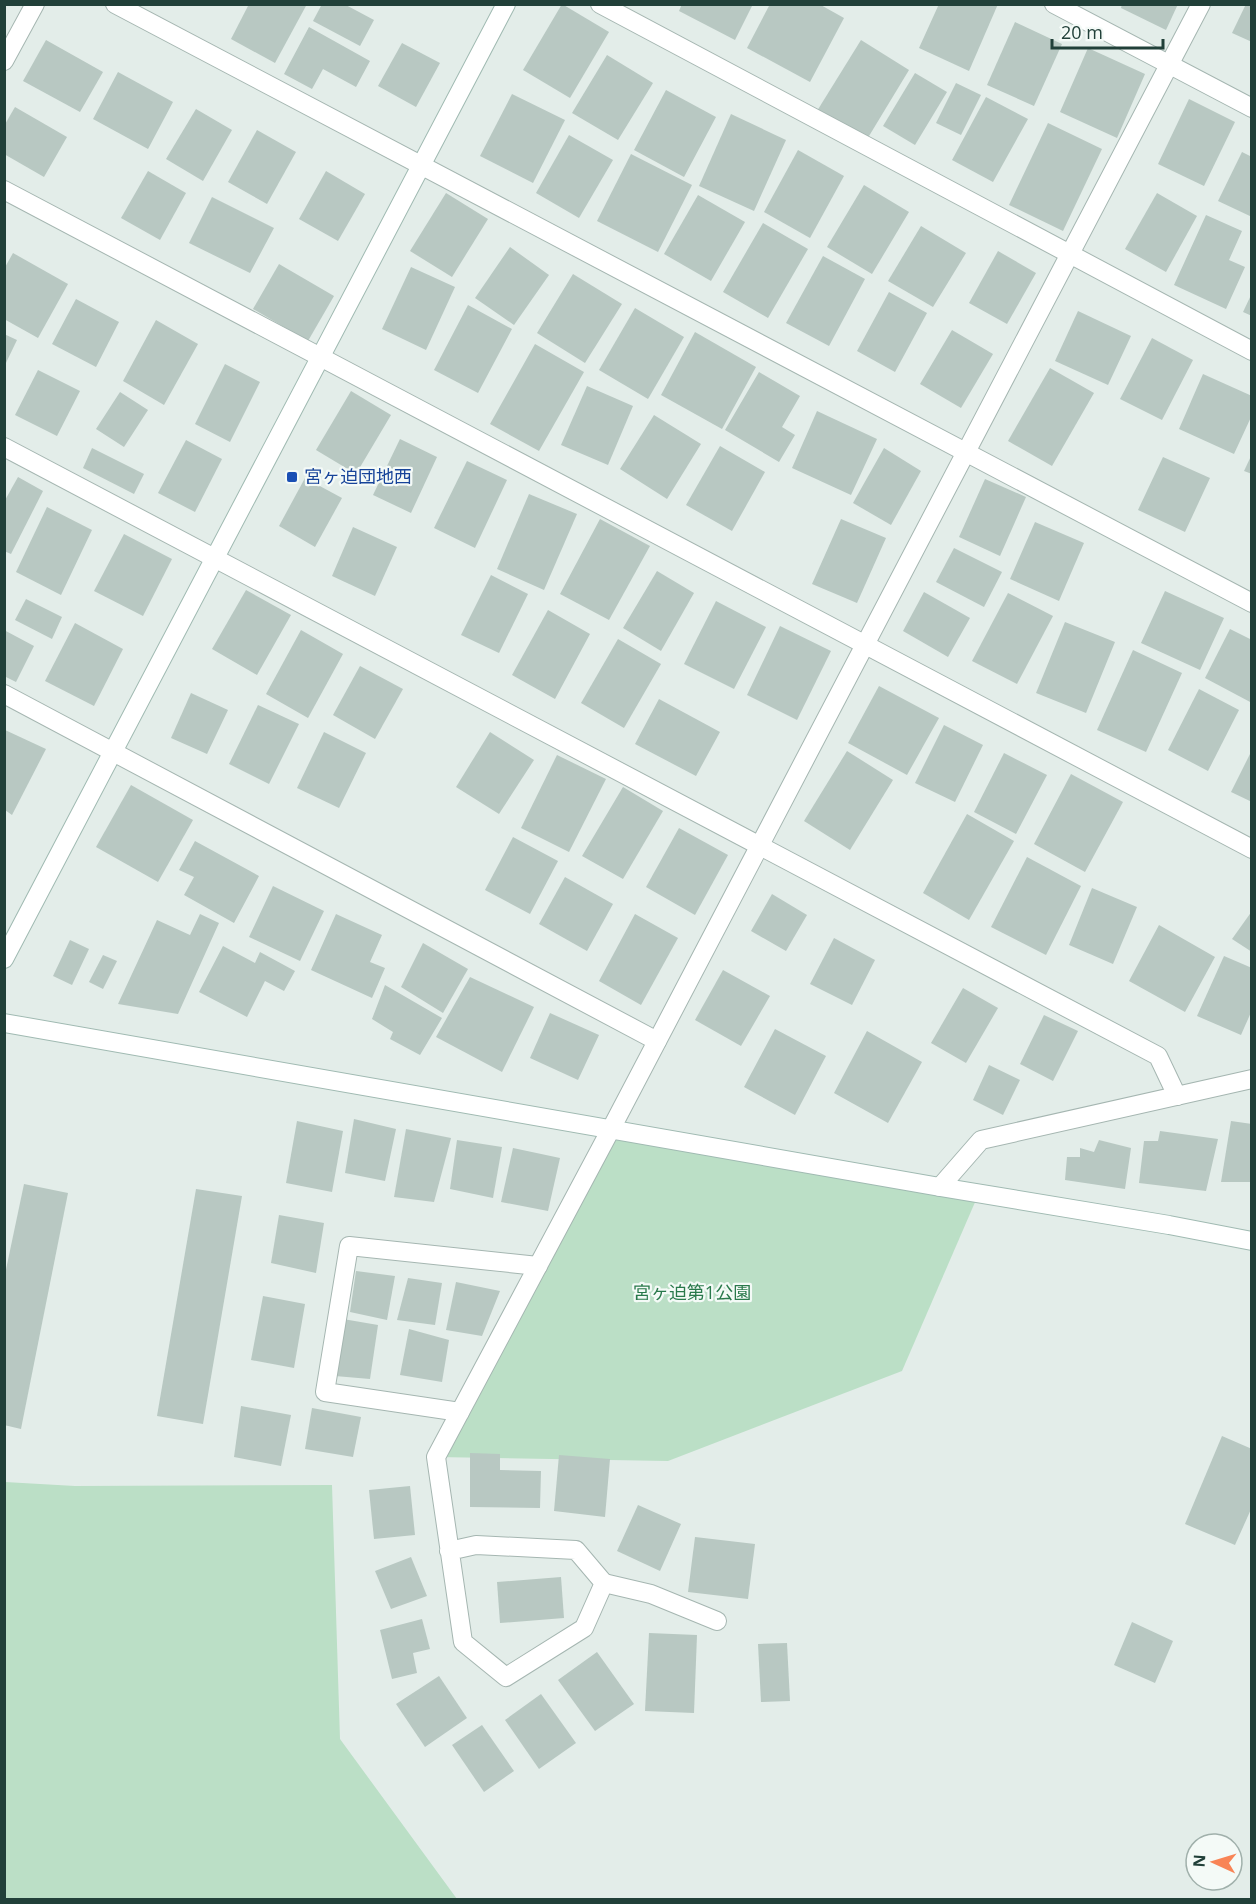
<svg xmlns="http://www.w3.org/2000/svg" width="1256" height="1904" font-family="'Open Sans','Noto Sans JP',sans-serif">
<style>
.green{fill:#bbdfc6}
.building{fill:#b8c8c2}
.lines{fill:none;stroke-linecap:round;stroke-linejoin:round}
.street-casing{stroke:#a5b6b1;stroke-width:20}
.secondary-casing{stroke:#a0bab2;stroke-width:20}
.street{stroke:#fff;stroke-width:18}
.secondary{stroke:#fff;stroke-width:18}
.transit-dot{fill:#1a4fb4;stroke:#f4faf7;stroke-width:2}
.labels{text-anchor:middle;stroke-width:4.5;stroke-linejoin:round;paint-order:stroke}
.transit-label{font-size:18px;fill:#164399;stroke:#f4faf7;text-anchor:start}
.park-label{font-size:18px;fill:#29794b;stroke:#f4faf7}
</style>
<rect width="100%" height="100%" fill="#e3ede9"/>
<g class="green">
<polygon points="611,1129 979,1193 902,1371 668,1461 436,1457"/>
<polygon points="5,1482 75,1486 332,1485 340,1739 457,1899 5,1899"/>
</g>
<g class="building">
<polygon points="249,4 307,4 275,63 231,39"/>
<polygon points="322,4 344,4 374,20 360,46 313,21"/>
<polygon points="562,4 609,32 570,98 523,70"/>
<polygon points="682,4 753,4 735,40 679,11"/>
<polygon points="770,4 819,4 844,18 810,82 747,48"/>
<polygon points="939,4 998,4 969,71 919,48"/>
<polygon points="1122,4 1178,4 1166,30 1121,8"/>
<polygon points="1246,4 1252,4 1252,42 1232,33"/>
<polygon points="1015,22 1062,44 1034,106 987,85"/>
<polygon points="309,27 370,61 356,87 323,69 312,89 284,74"/>
<polygon points="46,40 103,72 80,112 23,81"/>
<polygon points="861,40 909,70 866,141 817,111"/>
<polygon points="402,43 440,63 416,107 378,86"/>
<polygon points="1088,48 1145,74 1117,138 1060,112"/>
<polygon points="607,55 653,83 618,140 572,113"/>
<polygon points="118,72 173,102 148,149 93,119"/>
<polygon points="915,73 947,92 915,145 883,126"/>
<polygon points="956,83 981,95 961,135 936,123"/>
<polygon points="666,90 716,117 684,177 634,150"/>
<polygon points="512,94 565,120 533,183 480,156"/>
<polygon points="986,97 1028,119 993,182 952,160"/>
<polygon points="1189,99 1235,122 1204,186 1158,164"/>
<polygon points="15,107 67,137 44,177 4,154 4,126"/>
<polygon points="196,109 232,130 203,181 166,159"/>
<polygon points="731,114 786,140 754,211 699,186"/>
<polygon points="1048,123 1102,149 1063,231 1009,205"/>
<polygon points="257,130 296,152 267,204 228,182"/>
<polygon points="569,135 613,160 579,218 536,193"/>
<polygon points="798,150 844,176 810,238 764,212"/>
<polygon points="1242,152 1252,157 1252,217 1218,201"/>
<polygon points="631,154 692,185 658,252 597,221"/>
<polygon points="148,171 186,193 160,240 121,218"/>
<polygon points="326,171 365,194 338,241 299,219"/>
<polygon points="864,185 909,212 872,274 827,247"/>
<polygon points="446,193 488,219 452,277 410,251"/>
<polygon points="1157,193 1197,216 1166,272 1125,249"/>
<polygon points="698,195 745,222 711,281 664,254"/>
<polygon points="212,197 274,228 250,273 189,243"/>
<polygon points="1206,215 1242,231 1229,260 1245,267 1226,309 1174,285"/>
<polygon points="763,223 808,249 768,318 723,292"/>
<polygon points="921,226 966,253 933,307 888,281"/>
<polygon points="510,247 549,275 514,325 475,298"/>
<polygon points="998,251 1036,273 1007,324 969,303"/>
<polygon points="13,253 68,284 38,338 4,319 4,269"/>
<polygon points="823,256 865,279 829,346 786,323"/>
<polygon points="279,264 334,296 308,341 253,309"/>
<polygon points="411,267 455,287 426,350 382,329"/>
<polygon points="573,274 622,304 585,363 537,333"/>
<polygon points="889,292 927,313 895,372 857,351"/>
<polygon points="1252,293 1252,316 1243,312"/>
<polygon points="76,299 119,322 96,367 52,344"/>
<polygon points="468,305 512,329 478,393 434,370"/>
<polygon points="635,308 684,337 648,399 599,370"/>
<polygon points="1078,311 1131,336 1108,385 1055,361"/>
<polygon points="156,320 198,344 164,405 123,381"/>
<polygon points="952,330 993,354 961,408 920,384"/>
<polygon points="695,332 756,367 722,429 661,395"/>
<polygon points="4,334 17,340 4,367"/>
<polygon points="1152,338 1193,360 1162,420 1120,399"/>
<polygon points="535,344 584,372 539,451 490,424"/>
<polygon points="225,364 260,382 230,442 195,424"/>
<polygon points="1050,368 1094,393 1052,466 1008,441"/>
<polygon points="38,370 80,391 57,436 15,415"/>
<polygon points="759,372 800,396 782,427 795,435 779,462 725,430"/>
<polygon points="1203,374 1252,396 1252,415 1234,454 1179,429"/>
<polygon points="587,386 633,406 608,465 561,445"/>
<polygon points="351,391 391,415 356,474 316,450"/>
<polygon points="120,392 148,410 124,447 96,429"/>
<polygon points="817,411 877,439 851,495 792,468"/>
<polygon points="654,415 701,444 667,499 620,469"/>
<polygon points="400,439 437,457 411,513 373,495"/>
<polygon points="186,440 222,459 195,512 158,493"/>
<polygon points="720,446 765,472 732,531 686,505"/>
<polygon points="92,448 144,474 134,494 83,468"/>
<polygon points="884,448 921,471 891,525 853,503"/>
<polygon points="1252,454 1252,474 1244,471"/>
<polygon points="1163,457 1210,478 1185,532 1138,510"/>
<polygon points="467,461 507,480 475,548 434,528"/>
<polygon points="18,477 43,491 11,554 4,551 4,502"/>
<polygon points="305,478 342,498 315,547 279,526"/>
<polygon points="985,479 1026,497 1000,556 959,537"/>
<polygon points="529,494 577,514 544,590 497,569"/>
<polygon points="47,507 92,530 61,595 16,572"/>
<polygon points="600,519 650,546 609,620 560,594"/>
<polygon points="841,519 886,538 857,603 812,584"/>
<polygon points="1035,522 1084,543 1059,601 1010,579"/>
<polygon points="353,527 397,547 375,596 332,576"/>
<polygon points="124,534 172,559 143,616 94,591"/>
<polygon points="954,548 1002,572 984,607 936,582"/>
<polygon points="657,571 694,593 661,651 623,628"/>
<polygon points="491,575 528,594 499,653 461,635"/>
<polygon points="246,590 291,615 257,675 212,649"/>
<polygon points="1165,591 1224,618 1200,670 1141,643"/>
<polygon points="924,592 970,618 948,657 903,631"/>
<polygon points="1008,593 1053,616 1017,684 972,661"/>
<polygon points="26,599 62,617 52,639 15,620"/>
<polygon points="716,601 766,627 734,689 684,664"/>
<polygon points="548,610 590,634 555,699 512,675"/>
<polygon points="1065,622 1115,642 1086,713 1036,693"/>
<polygon points="75,623 123,649 94,706 45,681"/>
<polygon points="780,626 831,651 797,720 747,695"/>
<polygon points="1230,629 1252,640 1252,703 1205,678"/>
<polygon points="4,630 34,646 16,682 4,676"/>
<polygon points="301,630 343,654 308,718 266,694"/>
<polygon points="618,639 661,664 624,728 581,703"/>
<polygon points="1133,650 1182,673 1146,752 1097,730"/>
<polygon points="360,666 403,689 375,739 333,715"/>
<polygon points="879,686 939,718 907,775 848,743"/>
<polygon points="1199,689 1239,710 1208,771 1168,750"/>
<polygon points="191,693 228,710 207,754 171,738"/>
<polygon points="659,699 720,732 696,776 635,744"/>
<polygon points="258,705 299,724 269,784 229,764"/>
<polygon points="944,725 983,745 955,802 915,783"/>
<polygon points="5,730 46,749 12,815 5,810"/>
<polygon points="324,732 366,753 339,808 297,788"/>
<polygon points="490,732 534,760 499,814 456,787"/>
<polygon points="1252,750 1252,802 1231,792"/>
<polygon points="847,751 893,780 850,850 804,821"/>
<polygon points="1004,753 1047,775 1016,834 974,812"/>
<polygon points="557,755 606,779 569,852 521,828"/>
<polygon points="1071,774 1123,802 1085,872 1034,844"/>
<polygon points="131,785 193,820 158,882 96,847"/>
<polygon points="623,787 663,811 623,879 582,856"/>
<polygon points="967,814 1014,841 969,920 923,893"/>
<polygon points="679,828 728,855 695,915 646,887"/>
<polygon points="513,837 558,861 530,914 485,890"/>
<polygon points="195,841 259,876 234,923 184,895 194,877 179,870"/>
<polygon points="1027,857 1081,886 1046,955 991,927"/>
<polygon points="565,877 613,904 587,951 539,924"/>
<polygon points="273,886 324,911 300,961 249,937"/>
<polygon points="1092,888 1137,907 1113,964 1069,945"/>
<polygon points="772,894 807,915 786,951 751,931"/>
<polygon points="1252,911 1252,952 1232,939"/>
<polygon points="200,914 219,923 178,1014 118,1004 157,920 190,935"/>
<polygon points="336,914 382,935 370,962 385,968 372,998 311,970"/>
<polygon points="635,914 678,938 641,1005 599,981"/>
<polygon points="1159,925 1215,957 1185,1012 1129,981"/>
<polygon points="834,938 875,960 852,1005 810,984"/>
<polygon points="70,940 89,949 72,985 53,976"/>
<polygon points="423,943 468,969 443,1013 401,987"/>
<polygon points="223,946 255,963 260,952 295,971 284,991 265,981 247,1017 199,992"/>
<polygon points="103,955 117,961 103,989 89,982"/>
<polygon points="1224,956 1252,968 1252,1010 1241,1035 1197,1016"/>
<polygon points="723,970 770,996 741,1046 695,1020"/>
<polygon points="470,977 534,1007 502,1072 436,1037"/>
<polygon points="385,985 442,1018 420,1055 390,1039 393,1032 372,1019"/>
<polygon points="963,988 998,1008 966,1063 931,1043"/>
<polygon points="550,1013 599,1035 578,1080 530,1058"/>
<polygon points="1044,1015 1078,1031 1053,1081 1020,1064"/>
<polygon points="775,1029 826,1056 795,1115 744,1087"/>
<polygon points="867,1031 922,1062 888,1123 834,1093"/>
<polygon points="989,1065 1020,1080 1003,1115 973,1100"/>
<polygon points="354,1119 396,1129 385,1181 345,1173"/>
<polygon points="297,1121 343,1131 332,1192 286,1183"/>
<polygon points="1231,1121 1252,1124 1252,1182 1221,1182"/>
<polygon points="406,1129 451,1138 434,1202 394,1197"/>
<polygon points="1160,1131 1218,1139 1206,1191 1139,1183 1144,1141 1158,1141"/>
<polygon points="457,1140 502,1147 493,1198 450,1189"/>
<polygon points="1099,1140 1131,1148 1125,1189 1065,1180 1067,1157 1080,1157 1080,1148 1094,1152"/>
<polygon points="513,1148 560,1158 548,1211 501,1202"/>
<polygon points="24,1184 68,1193 21,1429 4,1425 4,1279"/>
<polygon points="196,1189 242,1196 203,1424 157,1416"/>
<polygon points="279,1215 324,1223 316,1273 271,1263"/>
<polygon points="356,1271 395,1276 387,1320 350,1312"/>
<polygon points="408,1278 442,1283 435,1325 397,1320"/>
<polygon points="456,1282 500,1291 482,1336 446,1330"/>
<polygon points="263,1296 305,1304 294,1368 251,1360"/>
<polygon points="343,1319 378,1325 370,1379 335,1376"/>
<polygon points="409,1329 449,1340 442,1382 400,1375"/>
<polygon points="241,1406 291,1415 281,1466 234,1457"/>
<polygon points="312,1408 361,1417 353,1457 305,1449"/>
<polygon points="1222,1436 1252,1449 1252,1507 1235,1545 1185,1524"/>
<polygon points="470,1453 500,1454 500,1470 541,1471 540,1508 470,1507"/>
<polygon points="559,1455 610,1459 605,1517 554,1511"/>
<polygon points="410,1486 415,1535 374,1539 369,1490"/>
<polygon points="638,1505 681,1524 660,1571 617,1551"/>
<polygon points="695,1537 755,1544 748,1599 688,1592"/>
<polygon points="411,1557 427,1596 391,1609 375,1571"/>
<polygon points="561,1577 564,1618 500,1623 497,1582"/>
<polygon points="422,1619 430,1649 413,1653 417,1673 392,1679 380,1630"/>
<polygon points="1132,1622 1173,1641 1155,1683 1114,1665"/>
<polygon points="649,1633 697,1635 694,1713 645,1711"/>
<polygon points="787,1643 790,1701 761,1702 758,1644"/>
<polygon points="597,1652 634,1704 595,1731 558,1680"/>
<polygon points="439,1676 467,1718 425,1747 396,1704"/>
<polygon points="541,1694 576,1743 539,1769 505,1720"/>
<polygon points="482,1725 514,1771 484,1792 452,1745"/>
</g>
<g class="lines">
<defs>
<g id="street">
<polyline points="115,4 1252,603"/>
<polyline points="600,4 1252,351"/>
<polyline points="1054,4 1252,108"/>
<polyline points="4,61 35,4"/>
<polyline points="4,190 1252,849"/>
<polyline points="4,447 1158,1056 1177,1096"/>
<polyline points="4,694 657,1041"/>
<polyline points="940,1187 981,1140 1252,1079"/>
<polyline points="460,1412 325,1392 349,1246 538,1266"/>
<polyline points="449,1551 476,1545 576,1550 604,1583 584,1628 506,1677 463,1642 436,1457 611,1129 1201,4"/>
<polyline points="604,1583 651,1594 717,1621"/>
</g>
<g id="secondary">
<polyline points="4,959 506,4"/>
<polyline points="4,1023 940,1187 1169,1225 1252,1241"/>
</g>
</defs>
<use href="#street" class="street-casing"/>
<use href="#secondary" class="secondary-casing"/>
<use href="#street" class="street"/>
<use href="#secondary" class="secondary"/>
</g>
<rect class="transit-dot" x="286" y="471" width="12" height="12" rx="3"/>
<g class="labels">
<g class="transit-label">
<text x="304" y="483">宮ヶ迫団地西</text>
</g>
<g class="park-label">
<text x="692" y="1299">宮ヶ迫第1公園</text>
</g>
</g>
<rect width="1256" height="1904" fill="none" stroke="#214039" stroke-width="12"/>
<g transform="translate(1214 1862) rotate(274)"><circle r="28" fill="#f4faf7" stroke="#a0b0ab" stroke-width="1.5"/>
<path d="M0-4.5L10 22L0 15L-10 22Z" fill="#f88456"/>
<text y="-9" font-size="16" font-weight="bold" text-anchor="middle" fill="#214039">N</text>
</g>
<path d="M1052 39v9h111v-9" fill="none" stroke="#214039" stroke-width="3"/>
<text x="1061" y="39" font-size="18" fill="#214039" stroke="#f4faf7" stroke-width="4.5" paint-order="stroke">20 m</text>
</svg>
